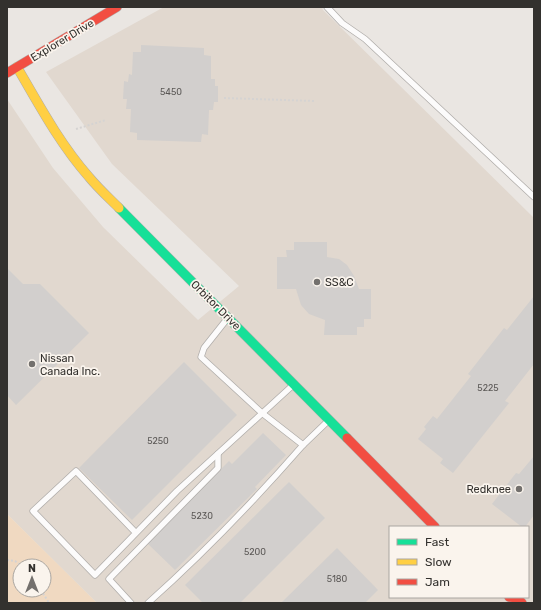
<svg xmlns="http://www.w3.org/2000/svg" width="541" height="610" font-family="Rubik,sans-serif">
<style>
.built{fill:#e1d8cf;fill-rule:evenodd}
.green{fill:#f0d9c1;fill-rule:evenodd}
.building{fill:#d2cfcd}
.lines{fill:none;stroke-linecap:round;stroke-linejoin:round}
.lane-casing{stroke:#b0adaa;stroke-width:7}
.fast-casing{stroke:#b0adaa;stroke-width:10}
.slow-casing{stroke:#b0adaa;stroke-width:10}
.jam-casing{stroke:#b0adaa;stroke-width:10}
.path{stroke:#d5d3d2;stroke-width:2;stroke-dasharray:2 2;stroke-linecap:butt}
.lane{stroke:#fcfbfb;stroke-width:5.5}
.fast{stroke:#16e098;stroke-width:9}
.slow{stroke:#ffcf43;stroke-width:9}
.jam{stroke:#f24e42;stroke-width:9}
.poi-dot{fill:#73706d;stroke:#faf4ed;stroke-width:1.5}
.labels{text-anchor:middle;stroke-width:3.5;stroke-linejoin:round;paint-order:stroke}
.number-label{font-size:9px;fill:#5b5856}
.street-label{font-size:11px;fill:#33312e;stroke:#faf4ed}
.poi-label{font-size:11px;fill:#33312e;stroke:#faf4ed;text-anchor:start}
</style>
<rect width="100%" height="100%" fill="#eae6e2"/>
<path class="built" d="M164 7H322L323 10 534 218V603H97L7 514V99L53 168 103 227 198 320 239 286 112 164 46 72ZM390 527H528V597H390Z"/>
<path class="green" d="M7 514 97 603H7ZM20 566H44V590H20Z"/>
<g class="building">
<polygon points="141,45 204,48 204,55 211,56 211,79 215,79 215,86 218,86 218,102 214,102 213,110 209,110 208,135 202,134 201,142 137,140 137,133 130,132 131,109 126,109 127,99 123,99 124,81 128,82 129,74 132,75 133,52 141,52"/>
<polygon points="294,242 327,242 327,257 339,259 347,265 354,276 359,289 371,289 371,319 364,319 364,327 357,327 357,335 324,335 325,320 309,314 301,305 296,289 277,289 277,257 287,257 286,250 294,250"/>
<polygon points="7,268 23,284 40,284 89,333 16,405 7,395"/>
<polygon points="534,296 534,364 505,401 509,403 453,473 440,463 443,459 418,439 426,429 424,427 433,416 437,419 471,376 468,374 504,328 507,330"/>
<polygon points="184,362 237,415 132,520 79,468"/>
<polygon points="263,433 286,455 255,487 257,489 175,570 147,543 229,461 232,464"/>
<polygon points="534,456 534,515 525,527 522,527 492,504 516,473 519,474"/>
<polygon points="289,482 325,518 240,603 203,603 185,585"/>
<polygon points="337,548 378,590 365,603 281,603"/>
</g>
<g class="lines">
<defs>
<g id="lane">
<polyline points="327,7 342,23 365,39 534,197"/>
<polyline points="227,319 204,348 201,357 262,413 303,445 328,421"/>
<polyline points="136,533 76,471 33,511 95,575 177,491 292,386"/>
<polyline points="131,603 109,579 218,468 218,454"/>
<path d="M148 603C203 554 254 501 303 445"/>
</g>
<polyline id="fast" points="119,208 347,438"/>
<path id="slow" d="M17 67C39 105 60 144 89 177 98 188 109 198 119 208"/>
<g id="jam">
<polyline points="7,73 117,7"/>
<polyline points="347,438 435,527"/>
<polyline points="509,597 517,598 522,603"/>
</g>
</defs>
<use href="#lane" class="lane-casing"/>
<use href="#fast" class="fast-casing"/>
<use href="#slow" class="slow-casing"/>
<use href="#jam" class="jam-casing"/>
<g class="path">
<polyline points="224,98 314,101"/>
<polyline points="76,129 106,120"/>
<polyline points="7,560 15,561 22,566"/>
<polyline points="41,590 49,603"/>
</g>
<use href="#lane" class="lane"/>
<use href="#fast" class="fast"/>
<use href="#slow" class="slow"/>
<use href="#jam" class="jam"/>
</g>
<g class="poi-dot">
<circle cx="317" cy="282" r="4"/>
<circle cx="32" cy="364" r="4"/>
<circle cx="519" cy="489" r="4"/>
</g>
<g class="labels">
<g class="number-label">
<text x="171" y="95">5450</text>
<text x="488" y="391">5225</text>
<text x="158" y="444">5250</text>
<text x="202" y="519">5230</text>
<text x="255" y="555">5200</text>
<text x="337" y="582">5180</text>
</g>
<g class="street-label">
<text transform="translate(62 40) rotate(-31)" y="4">Explorer Drive</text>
<text transform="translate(216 305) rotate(45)" y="4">Orbitor Drive</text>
</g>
<g class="poi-label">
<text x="325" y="286">SS&amp;C</text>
<text x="40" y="362">Nissan<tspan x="40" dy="13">Canada Inc.</tspan></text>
<text x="511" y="493" text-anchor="end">Redknee</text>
</g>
</g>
<rect width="541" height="610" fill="none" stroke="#33312e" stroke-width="16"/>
<rect x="389" y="526" width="140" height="72" fill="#faf4ed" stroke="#aaa6a1"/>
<rect x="397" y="539" width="20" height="6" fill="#16e098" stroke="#aaa6a1"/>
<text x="425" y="546" font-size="12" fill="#33312e">Fast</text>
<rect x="397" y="559" width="20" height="6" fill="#ffcf43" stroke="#aaa6a1"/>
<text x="425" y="566" font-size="12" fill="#33312e">Slow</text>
<rect x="397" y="579" width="20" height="6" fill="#f24e42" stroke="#aaa6a1"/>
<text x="425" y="586" font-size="12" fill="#33312e">Jam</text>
<g transform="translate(32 578)"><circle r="19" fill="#faf4ed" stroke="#aaa6a1"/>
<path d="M0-3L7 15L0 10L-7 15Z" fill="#73706d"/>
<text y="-6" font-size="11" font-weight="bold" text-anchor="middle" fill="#33312e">N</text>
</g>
</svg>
